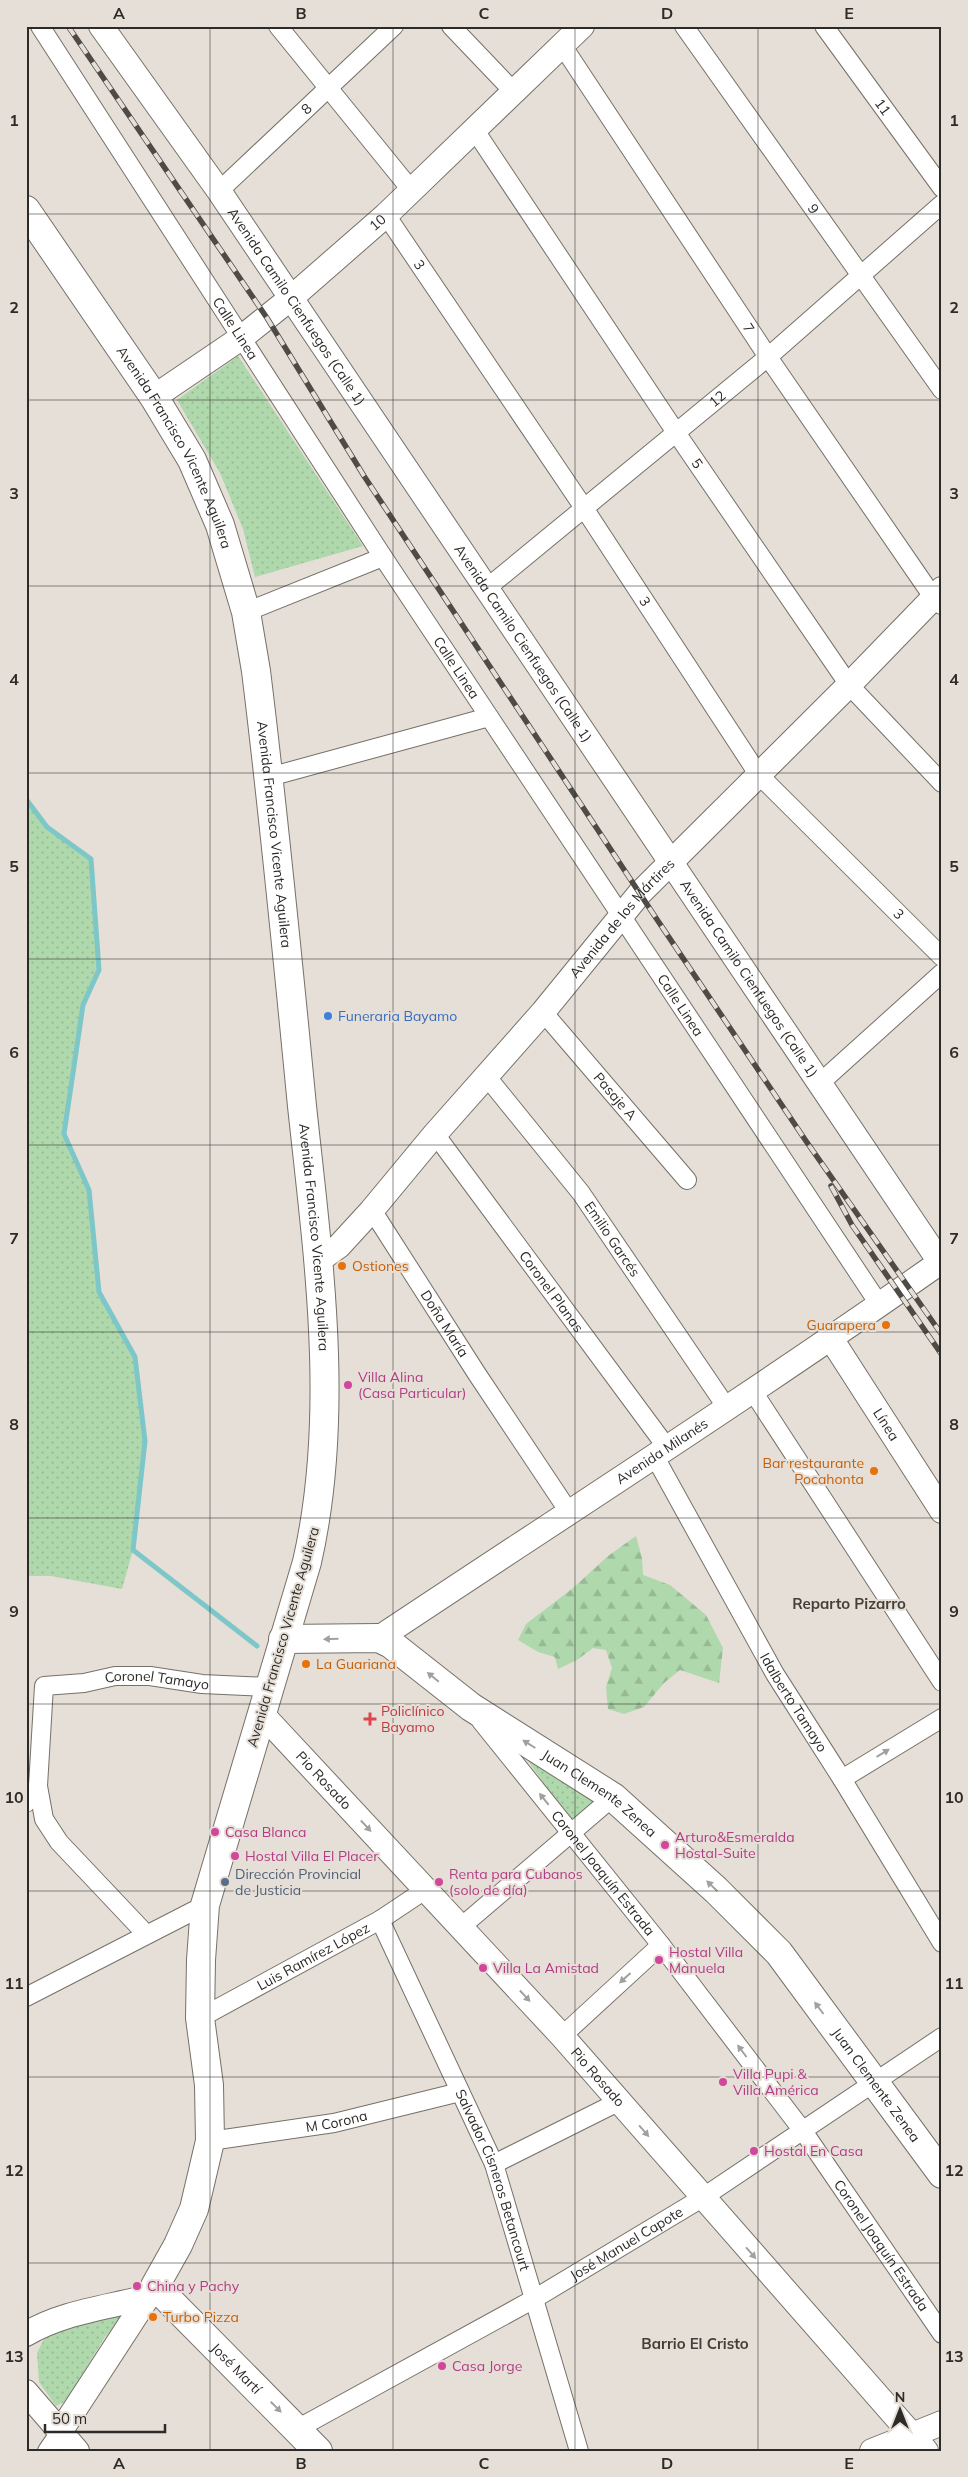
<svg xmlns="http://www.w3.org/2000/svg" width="968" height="2477" font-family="Mulish,sans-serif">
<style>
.green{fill:url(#green-dots)}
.forest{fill:url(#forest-firs)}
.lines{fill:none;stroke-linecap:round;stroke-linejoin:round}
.stream{stroke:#7dc7c9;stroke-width:5}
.street-casing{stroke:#767068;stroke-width:20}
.secondary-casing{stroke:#767068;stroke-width:26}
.primary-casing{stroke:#767068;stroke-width:30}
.street{stroke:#fff;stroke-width:18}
.secondary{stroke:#fff;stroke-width:24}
.primary{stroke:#fff;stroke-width:28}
.rail-casing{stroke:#4e4b47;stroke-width:5.5}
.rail{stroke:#e6dfd7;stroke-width:4;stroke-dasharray:11;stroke-linecap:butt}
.oneway{fill:#a0a09e}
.grid{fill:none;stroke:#2d2b28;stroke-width:1;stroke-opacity:0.55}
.shop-dot{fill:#3f7fe0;stroke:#e6dfd7;stroke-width:2}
.food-dot{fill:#e8710a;stroke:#e6dfd7;stroke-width:2}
.hotel-dot{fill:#d1479c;stroke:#e6dfd7;stroke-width:2}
.health-dot{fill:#e0444e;stroke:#e6dfd7;stroke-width:2}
.service-dot{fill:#5c6f8a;stroke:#e6dfd7;stroke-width:2}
.labels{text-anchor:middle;stroke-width:4;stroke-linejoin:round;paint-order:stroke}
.street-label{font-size:14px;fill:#2d2b28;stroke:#e6dfd7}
.shop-label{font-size:14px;fill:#366cbe;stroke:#e6dfd7;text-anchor:start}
.food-label{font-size:14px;fill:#c56008;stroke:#e6dfd7;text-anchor:start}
.hotel-label{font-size:14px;fill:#b23c85;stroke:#e6dfd7;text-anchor:start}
.health-label{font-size:14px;fill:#be3a42;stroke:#e6dfd7;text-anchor:start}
.service-label{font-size:14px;fill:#4e5e75;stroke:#e6dfd7;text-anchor:start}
.neighbourhood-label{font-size:15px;font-weight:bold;fill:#433e37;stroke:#e6dfd7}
.neatline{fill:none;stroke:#2d2b28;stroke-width:2}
.grid-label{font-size:16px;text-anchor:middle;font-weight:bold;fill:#2d2b28}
</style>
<defs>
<pattern id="green-dots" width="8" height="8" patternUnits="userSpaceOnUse" patternTransform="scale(1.25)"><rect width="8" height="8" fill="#afd8ac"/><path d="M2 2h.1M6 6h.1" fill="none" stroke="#97ba94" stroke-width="1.8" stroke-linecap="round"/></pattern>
<pattern id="forest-firs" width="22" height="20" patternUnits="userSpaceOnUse" patternTransform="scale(1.25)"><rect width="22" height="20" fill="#afd8ac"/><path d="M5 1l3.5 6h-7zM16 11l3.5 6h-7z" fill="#97ba94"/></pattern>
</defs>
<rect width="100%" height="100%" fill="#e6dfd7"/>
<g class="green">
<polygon points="238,356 363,546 255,577 243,529 220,473 177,400"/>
<polygon points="26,799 47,827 91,859 99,970 83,1005 64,1134 89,1190 99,1292 135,1357 145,1441 133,1550 122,1589 51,1576 26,1576"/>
<polygon points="521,1751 606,1801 575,1827"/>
<polygon points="120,2314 119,2322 105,2337 66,2401 56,2406 39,2382 37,2353 44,2339 67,2322"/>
</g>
<polygon class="forest" points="636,1536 642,1558 643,1575 670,1585 706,1615 723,1648 719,1683 680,1670 664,1683 644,1707 624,1714 608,1709 606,1687 612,1668 606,1650 593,1648 577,1660 558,1669 555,1657 538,1652 518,1640 526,1624 573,1588 608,1556"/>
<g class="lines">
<polyline class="stream" points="26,799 47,827 91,859 99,970 83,1005 64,1134 89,1190 99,1292 135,1357 145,1441 133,1550 257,1646"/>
<defs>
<g id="street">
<path id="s1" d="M40 26 383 557 879 1304"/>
<polyline points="278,26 412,191"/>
<polyline points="451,26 514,92"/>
<path id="s2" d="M684 26 942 390"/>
<path id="s3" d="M824 26 942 188"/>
<path id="s4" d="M562 45 768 357 933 597 941 605"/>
<path id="s5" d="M474 129 675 431 849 685 942 783"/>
<path id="s6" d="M219 191 394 26"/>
<path id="s7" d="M386 215 584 508 758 774 942 957"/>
<path id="s8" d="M487 588 768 357 942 204"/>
<polyline points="246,612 383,557"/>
<polyline points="269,777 489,717"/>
<path id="s9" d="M543 1012 687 1180"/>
<path id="s10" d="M487 1077 581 1193 727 1408"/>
<polyline points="820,1083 942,973"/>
<path id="s11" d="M435 1134 668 1449"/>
<path id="s12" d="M372 1210 477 1374 569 1512"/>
<polyline points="752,1390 942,1682"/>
<path id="s13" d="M655 1457 775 1674 842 1779 942 1943"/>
<path id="s14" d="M481 1721 661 1945 803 2131 942 2334"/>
<polyline points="842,1779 942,1718"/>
<polyline points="38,1786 44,1819 59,1842 146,1934"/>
<path id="s15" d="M26 1803 38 1786 44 1686 84 1683 115 1676H150L202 1684 269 1687"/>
<path id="s16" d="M380 1920 494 2164 579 2451"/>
<polyline points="461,1927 613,1797"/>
<polyline points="26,1997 205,1905"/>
<path id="s17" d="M200 2018 380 1920 425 1890"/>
<polyline points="562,2036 661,1945"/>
<path id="s18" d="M210 2141 334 2123 460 2092"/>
<polyline points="494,2164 618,2102"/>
<path id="s19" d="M297 2429 534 2299 702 2198 942 2037"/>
<polyline points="47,2451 60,2432"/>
</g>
<g id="secondary">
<path id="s20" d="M101 26 219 191 942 1265"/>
<path id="s21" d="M154 397 241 338 291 298 386 215 582 26"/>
<path id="s22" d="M318 1261 339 1246 372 1210 435 1134 543 1012 640 893 849 685 942 589"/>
<path id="s23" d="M830 1337 942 1511"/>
<path id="s24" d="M379 1638C567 1513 757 1391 942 1261"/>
<path id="s25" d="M261 1713 562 2036 926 2451"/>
<path d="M26 2334C63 2312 106 2308 147 2297"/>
<polyline points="26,2392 77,2451"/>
<polyline points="60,2432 155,2286"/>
<polyline points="872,2451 942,2423"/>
</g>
<g id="primary">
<path id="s26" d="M26 210 154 397 192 460 220 525 246 612 256 671C274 816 288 961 302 1106 318 1256 341 1413 307 1562L205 1905 201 1960 200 2018 209 2085 210 2141 194 2209 178 2245 155 2286 318 2451"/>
<path id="s27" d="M283 1639 379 1638 391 1644 471 1707 613 1797 716 1890 779 1953 942 2174"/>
</g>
</defs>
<use href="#street" class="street-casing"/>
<use href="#secondary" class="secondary-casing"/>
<use href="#primary" class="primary-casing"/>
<use href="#street" class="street"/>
<use href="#secondary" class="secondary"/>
<use href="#primary" class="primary"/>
<defs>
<g id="rail">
<polyline points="68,26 267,318 364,476 656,918 806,1141 942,1335"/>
<polyline points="831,1186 852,1225 942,1355"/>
</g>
</defs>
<use href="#rail" class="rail-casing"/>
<use href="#rail" class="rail"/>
</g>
<defs><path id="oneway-solid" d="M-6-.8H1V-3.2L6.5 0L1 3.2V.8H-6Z" transform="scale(1.25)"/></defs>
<g class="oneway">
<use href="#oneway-solid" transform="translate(331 1639) rotate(179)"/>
<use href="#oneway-solid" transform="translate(433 1677) rotate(-141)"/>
<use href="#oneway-solid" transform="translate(529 1744) rotate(-148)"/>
<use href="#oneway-solid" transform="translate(883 1753) rotate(-31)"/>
<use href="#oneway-solid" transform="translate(544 1799) rotate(-129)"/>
<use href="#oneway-solid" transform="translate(366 1826) rotate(47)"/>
<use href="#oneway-solid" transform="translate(712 1886) rotate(-136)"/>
<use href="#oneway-solid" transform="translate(625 1978) rotate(138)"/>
<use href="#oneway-solid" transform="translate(525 1996) rotate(47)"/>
<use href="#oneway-solid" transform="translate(819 2008) rotate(-127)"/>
<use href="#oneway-solid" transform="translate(742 2051) rotate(-127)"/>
<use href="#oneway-solid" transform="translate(644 2131) rotate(49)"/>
<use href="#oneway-solid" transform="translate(751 2253) rotate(49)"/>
<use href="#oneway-solid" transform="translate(276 2407) rotate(45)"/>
</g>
<path class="grid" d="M210 26V2451M393 26V2451M575 26V2451M758 26V2451M26 214H942M26 400H942M26 586H942M26 773H942M26 959H942M26 1145H942M26 1332H942M26 1518H942M26 1704H942M26 1891H942M26 2077H942M26 2263H942"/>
<circle class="shop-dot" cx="328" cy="1016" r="5"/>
<g class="food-dot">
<circle cx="342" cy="1266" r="5"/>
<circle cx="886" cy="1325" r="5"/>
<circle cx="874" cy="1471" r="5"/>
<circle cx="306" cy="1664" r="5"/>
<circle cx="153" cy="2317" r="5"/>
</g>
<g class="hotel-dot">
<circle cx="348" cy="1385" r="5"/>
<circle cx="215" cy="1832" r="5"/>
<circle cx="665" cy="1845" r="5"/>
<circle cx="235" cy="1856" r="5"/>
<circle cx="439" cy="1882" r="5"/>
<circle cx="659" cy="1960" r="5"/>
<circle cx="483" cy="1968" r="5"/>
<circle cx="723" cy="2082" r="5"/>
<circle cx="754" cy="2151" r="5"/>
<circle cx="137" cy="2286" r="5"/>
<circle cx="442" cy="2366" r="5"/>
</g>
<path class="health-dot" d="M367.5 1711.5h5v5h5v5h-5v5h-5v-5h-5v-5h5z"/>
<circle class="service-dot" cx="225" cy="1882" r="5"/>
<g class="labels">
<g class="street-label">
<text dy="5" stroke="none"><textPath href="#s3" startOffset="100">11</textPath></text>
<text dy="5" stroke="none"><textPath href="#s6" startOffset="120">8</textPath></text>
<text dy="5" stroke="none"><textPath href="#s2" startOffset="224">9</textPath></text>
<text dy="5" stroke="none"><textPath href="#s21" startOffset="284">10</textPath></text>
<text dy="5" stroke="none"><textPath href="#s7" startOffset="60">3</textPath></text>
<text dy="5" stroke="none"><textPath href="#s20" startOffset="342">Avenida Camilo Cienfuegos (Calle 1)</textPath></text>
<text dy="5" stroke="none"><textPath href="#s1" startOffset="360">Calle Linea</textPath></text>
<text dy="5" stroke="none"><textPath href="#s4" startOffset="339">7</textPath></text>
<text dy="5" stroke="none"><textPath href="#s8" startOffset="298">12</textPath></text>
<text dy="5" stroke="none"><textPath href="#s26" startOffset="281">Avenida Francisco Vicente Aguilera</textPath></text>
<text dy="5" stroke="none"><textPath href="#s5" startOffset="402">5</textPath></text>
<text dy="5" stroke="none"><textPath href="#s7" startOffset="465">3</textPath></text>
<text dy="5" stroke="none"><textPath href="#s20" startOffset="748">Avenida Camilo Cienfuegos (Calle 1)</textPath></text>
<text dy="5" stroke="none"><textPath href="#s1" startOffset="765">Calle Linea</textPath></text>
<text dy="5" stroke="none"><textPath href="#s26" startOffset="686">Avenida Francisco Vicente Aguilera</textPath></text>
<text dy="5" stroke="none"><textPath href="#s7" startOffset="870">3</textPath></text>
<text dy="5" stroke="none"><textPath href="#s22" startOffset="459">Avenida de los Mártires</textPath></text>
<text dy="5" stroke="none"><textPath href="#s20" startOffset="1152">Avenida Camilo Cienfuegos (Calle 1)</textPath></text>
<text dy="5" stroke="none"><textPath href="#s1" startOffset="1170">Calle Linea</textPath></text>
<text dy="5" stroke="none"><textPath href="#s9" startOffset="111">Pasaje A</textPath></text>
<text dy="5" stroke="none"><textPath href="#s26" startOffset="1091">Avenida Francisco Vicente Aguilera</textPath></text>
<text dy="5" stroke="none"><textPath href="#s10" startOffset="205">Emilio Garcés</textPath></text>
<text dy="5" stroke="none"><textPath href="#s11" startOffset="196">Coronel Planas</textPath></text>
<text dy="5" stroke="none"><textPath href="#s12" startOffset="135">Doña María</textPath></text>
<text dy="5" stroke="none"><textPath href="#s23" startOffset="104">Línea</textPath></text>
<text dy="5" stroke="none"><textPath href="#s24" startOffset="339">Avenida Milanés</textPath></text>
<text transform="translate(283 1637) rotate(-74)" y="5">Avenida Francisco Vicente Aguilera</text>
<text dy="5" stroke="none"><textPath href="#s15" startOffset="235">Coronel Tamayo</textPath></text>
<text dy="5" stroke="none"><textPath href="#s13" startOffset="282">Idalberto Tamayo</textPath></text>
<text dy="5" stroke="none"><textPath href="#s25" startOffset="92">Pio Rosado</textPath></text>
<text dy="5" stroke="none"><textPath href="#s27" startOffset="366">Juan Clemente Zenea</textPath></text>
<text dy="5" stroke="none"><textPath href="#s14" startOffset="195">Coronel Joaquín Estrada</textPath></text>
<text dy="5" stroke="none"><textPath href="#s17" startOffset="129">Luis Ramírez López</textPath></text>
<text dy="5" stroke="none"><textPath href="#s25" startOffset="496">Pio Rosado</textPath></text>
<text dy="5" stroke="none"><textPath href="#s27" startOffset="771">Juan Clemente Zenea</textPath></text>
<text dy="5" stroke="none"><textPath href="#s18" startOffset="128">M Corona</textPath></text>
<text dy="5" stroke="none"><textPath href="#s16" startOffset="284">Salvador Cisneros Betancourt</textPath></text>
<text dy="5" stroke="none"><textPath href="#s19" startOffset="378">José Manuel Capote</textPath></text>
<text dy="5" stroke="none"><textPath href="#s14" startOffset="660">Coronel Joaquín Estrada</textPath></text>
<text dy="5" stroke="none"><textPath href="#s26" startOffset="2284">José Martí</textPath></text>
</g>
<g class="shop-label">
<text x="338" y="1021">Funeraria Bayamo</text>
</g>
<g class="food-label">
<text x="352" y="1271">Ostiones</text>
<text x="876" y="1330" text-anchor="end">Guarapera</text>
<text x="864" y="1468" text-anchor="end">Bar restaurante<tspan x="864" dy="16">Pocahonta</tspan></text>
<text x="316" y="1669">La Guariana</text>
<text x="163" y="2322">Turbo Pizza</text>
</g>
<g class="hotel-label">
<text x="358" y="1382">Villa Alina<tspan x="358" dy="16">(Casa Particular)</tspan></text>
<text x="225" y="1837">Casa Blanca</text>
<text x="675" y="1842">Arturo&amp;Esmeralda<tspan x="675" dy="16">Hostal-Suite</tspan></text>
<text x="245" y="1861">Hostal Villa El Placer</text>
<text x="449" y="1879">Renta para Cubanos<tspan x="449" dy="16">(solo de día)</tspan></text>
<text x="669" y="1957">Hostal Villa<tspan x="669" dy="16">Manuela</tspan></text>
<text x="493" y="1973">Villa La Amistad</text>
<text x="733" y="2079">Villa Pupi &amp;<tspan x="733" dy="16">Villa América</tspan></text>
<text x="764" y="2156">Hostal En Casa</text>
<text x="147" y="2291">China y Pachy</text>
<text x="452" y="2371">Casa Jorge</text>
</g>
<g class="health-label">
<text x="381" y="1716">Policlínico<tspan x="381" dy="16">Bayamo</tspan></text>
</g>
<g class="service-label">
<text x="235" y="1879">Dirección Provincial<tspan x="235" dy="16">de Justicia</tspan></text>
</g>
<g class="neighbourhood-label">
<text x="849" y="1609">Reparto Pizarro</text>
<text x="695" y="2349">Barrio El Cristo</text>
</g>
</g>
<rect width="968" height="2477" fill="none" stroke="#e6dfd7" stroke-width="55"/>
<g transform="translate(900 2410)" stroke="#e6dfd7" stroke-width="4" paint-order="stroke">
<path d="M0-4L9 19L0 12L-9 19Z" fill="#2d2b28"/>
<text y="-8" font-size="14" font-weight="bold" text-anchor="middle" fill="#2d2b28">N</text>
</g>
<path d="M45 2424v8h120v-8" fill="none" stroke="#2d2b28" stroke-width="2.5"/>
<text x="52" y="2424" font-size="15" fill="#2d2b28" stroke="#e6dfd7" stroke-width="4" paint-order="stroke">50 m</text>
<rect x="28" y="28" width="912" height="2422" class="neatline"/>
<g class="grid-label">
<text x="119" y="19">A</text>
<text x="301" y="19">B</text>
<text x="484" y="19">C</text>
<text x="667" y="19">D</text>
<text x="849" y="19">E</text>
<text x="14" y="126">1</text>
<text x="954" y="126">1</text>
<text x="14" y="313">2</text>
<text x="954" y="313">2</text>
<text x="14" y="499">3</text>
<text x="954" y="499">3</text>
<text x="14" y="685">4</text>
<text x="954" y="685">4</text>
<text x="14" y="872">5</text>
<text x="954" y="872">5</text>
<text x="14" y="1058">6</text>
<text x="954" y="1058">6</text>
<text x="14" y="1244">7</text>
<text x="954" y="1244">7</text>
<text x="14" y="1430">8</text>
<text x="954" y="1430">8</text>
<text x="14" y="1617">9</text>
<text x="954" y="1617">9</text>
<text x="14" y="1803">10</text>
<text x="954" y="1803">10</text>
<text x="14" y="1989">11</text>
<text x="954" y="1989">11</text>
<text x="14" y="2176">12</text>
<text x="954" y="2176">12</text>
<text x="14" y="2362">13</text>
<text x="954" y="2362">13</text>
<text x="119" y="2469">A</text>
<text x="301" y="2469">B</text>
<text x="484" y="2469">C</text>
<text x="667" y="2469">D</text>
<text x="849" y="2469">E</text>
</g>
</svg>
